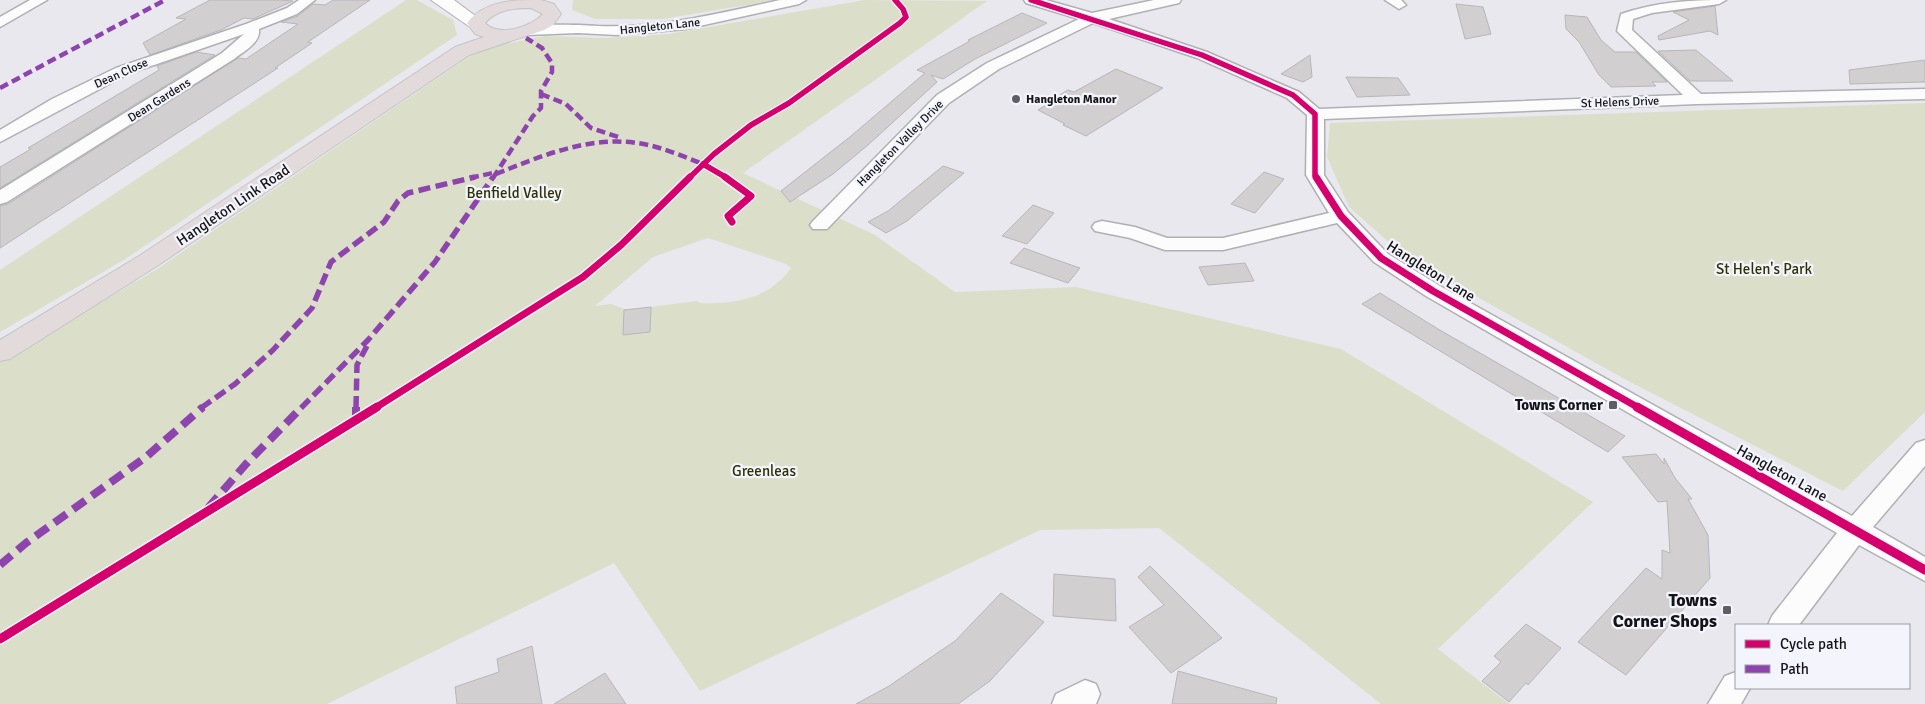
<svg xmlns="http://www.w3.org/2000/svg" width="1925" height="704" font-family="Signika,sans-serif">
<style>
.green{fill:#dbdfca;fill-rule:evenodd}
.building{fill:#d1cfd0;stroke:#b8b6b8}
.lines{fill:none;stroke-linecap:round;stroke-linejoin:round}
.minor-casing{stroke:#b0b0b4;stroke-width:3}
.tertiary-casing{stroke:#b0b0b4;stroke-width:2}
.trunk-casing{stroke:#c4c4c6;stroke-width:2}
.minor{fill:#fcfcfc;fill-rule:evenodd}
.tertiary{fill:#fcfcfc;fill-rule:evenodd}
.trunk{fill:#e3dadc;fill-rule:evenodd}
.quiet-far2{stroke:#8e44ad;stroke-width:4.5;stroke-dasharray:9 4.5;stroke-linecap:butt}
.quiet-far1{stroke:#8e44ad;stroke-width:5.5;stroke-dasharray:12 5.5;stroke-linecap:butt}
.quiet{stroke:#8e44ad;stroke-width:8;stroke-dasharray:15 8;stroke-linecap:butt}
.cycleway-far2-casing{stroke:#f4f4fd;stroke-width:8}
.cycleway-far1-casing{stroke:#f4f4fd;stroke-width:10}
.cycleway-casing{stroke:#f4f4fd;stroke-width:12}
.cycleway-far2{stroke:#d6006c;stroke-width:5.5}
.cycleway-far1{stroke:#d6006c;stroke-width:7}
.cycleway{stroke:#d6006c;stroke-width:9}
.poi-dot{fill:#5f5f63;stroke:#f4f4fd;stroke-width:2}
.labels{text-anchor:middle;stroke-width:4.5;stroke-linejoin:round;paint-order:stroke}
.far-street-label{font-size:12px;fill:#151518;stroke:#f4f4fd}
.far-poi-label{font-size:12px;font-weight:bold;fill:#151518;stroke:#f4f4fd;text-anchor:start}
.park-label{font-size:15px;fill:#2c3200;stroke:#f4f4fd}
.street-label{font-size:15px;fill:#151518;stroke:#f4f4fd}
.poi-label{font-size:15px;font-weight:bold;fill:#151518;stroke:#f4f4fd;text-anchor:end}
.near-poi-label{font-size:18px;font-weight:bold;fill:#151518;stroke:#f4f4fd;text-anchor:end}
</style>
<rect width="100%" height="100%" fill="#e9e8ee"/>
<g class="green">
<polygon points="406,0 417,0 453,20 457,35 127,258 0,332 0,270"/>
<polygon points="573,0 776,0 663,19 595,19 572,10"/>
<path d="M865 0 987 1 743 173 875 235 955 292 1076 287 1341 349 1593 502 1438 649 1509 704H1381L1159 528 1040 530 700 691 614 563 327 704H0V362L157 269 480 49 545 36 606 38 669 34ZM708 238 786 264 791 268C770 298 735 305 700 303L697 301 627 310 611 304 595 306 653 257Z"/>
<polygon points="1925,103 1925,412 1843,491 1630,382 1407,258 1349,207 1327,157 1330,123"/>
</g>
<g class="building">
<polygon points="210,0 281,0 293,1 253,19 244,18 221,30 150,55 143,43 186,19 176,18"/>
<polygon points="333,0 370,0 308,42 312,43 275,68 278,68 0,248 0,206 8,204 238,58 246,59 298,24 281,22 298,16 313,4 325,5"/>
<polygon points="1456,4 1483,7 1491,34 1465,39"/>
<polygon points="1715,6 1718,35 1710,31 1659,40 1658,36 1689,20 1673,12"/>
<polygon points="1022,13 1047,23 975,59 943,79 931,75 937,82 868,145 833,174 790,202 781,191 851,136 925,73 917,70 970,41 968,40"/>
<polygon points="1565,15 1587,17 1601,40 1615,52 1636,52 1667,82 1652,82 1656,86 1611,87 1599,75 1579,42 1566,29"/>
<polygon points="1696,50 1733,81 1690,81 1658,51"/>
<polygon points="196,52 215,55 0,188 0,167 31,149 28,148 159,70 157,66"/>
<polygon points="1310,55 1312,77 1303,82 1281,74"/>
<polygon points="1925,60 1925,82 1850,84 1849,70"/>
<polygon points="1116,69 1163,88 1086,136 1063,125 1065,124 1038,110 1046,105 1044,104 1068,90 1074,92"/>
<polygon points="1346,77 1398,78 1410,95 1357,97"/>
<polygon points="943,166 964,173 907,221 886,233 868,222 888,211"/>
<polygon points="1264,172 1284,179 1255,213 1231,204"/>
<polygon points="1033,205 1054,213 1027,244 1002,236"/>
<polygon points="1024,248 1051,258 1080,268 1068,283 1010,263"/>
<polygon points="1245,263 1254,281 1208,285 1199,267"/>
<polygon points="1380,293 1438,329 1625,436 1608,452 1362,304"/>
<polygon points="651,307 650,332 623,335 624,310"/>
<polygon points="1656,454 1664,464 1664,458 1675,478 1692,499 1688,499 1708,535 1710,578 1626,675 1578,642 1646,568 1662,579 1662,550 1670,553 1667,501 1658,502 1622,457"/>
<polygon points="1150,566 1222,638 1171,673 1129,627 1164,605 1138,577"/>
<polygon points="1054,574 1115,579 1116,621 1053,616"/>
<polygon points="1001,593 1044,622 990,681 958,704 856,704 889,686 955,641"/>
<polygon points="1526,624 1561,648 1528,685 1526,683 1509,702 1482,681 1501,662 1494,656"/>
<polygon points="532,646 542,704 457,704 455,687 499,672 497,659"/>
<polygon points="1178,671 1277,698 1276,704 1172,704"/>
<polygon points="605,673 626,704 554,704"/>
</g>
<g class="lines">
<defs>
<g id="minor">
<polygon points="30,0 47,0 0,27 0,17"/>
<path d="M299 0H315L297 14 259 29C261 43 243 52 234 59L7 202 0 204V190L222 53 244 34 128 74 0 142V130L52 99 116 68 246 24 287 8Z"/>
<path d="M780 0H806L799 4 686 29 617 35 578 33 527 35 520 31C526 22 585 25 598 26 660 29 720 13 780 0Z"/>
<path d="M1024 0H1046L1092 13 1154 0H1181L1179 3 1109 19 1207 52 1299 92 1319 109 1683 95 1617 31 1621 14C1656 2 1689 0 1726 0L1719 4 1652 13 1633 19 1632 30 1701 94 1925 89V99L1697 104 1324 119V175L1348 212 1388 254 1440 286 1852 516 1916 443 1925 440V466L1873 527 1925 557V581L1859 545 1799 625H1768L1772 616 1837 533 1426 296 1374 262 1337 223 1223 250H1165L1130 238 1095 231 1092 227 1095 223 1102 221 1135 227 1167 238H1223L1329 213 1306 175 1307 115 1287 98 1197 58 1093 23 999 69 949 103 827 229H813L810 225 813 221 937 95 987 63 1079 19 1026 3Z"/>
<polygon points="1385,0 1401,0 1406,5 1399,9"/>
<polygon points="1736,672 1736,688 1750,688 1741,704 1708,704 1725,676"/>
<polygon points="1085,680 1096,684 1100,694 1096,704 1052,704 1056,694"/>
</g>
<polygon id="tertiary" points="431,0 454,0 485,23 482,27 470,27"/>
<path id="trunk" d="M541 0 554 4 561 14 553 25 544 30 469 55 157 266 10 359 0 361V340L139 256 455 47 484 37 475 34 467 23C485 0 513 0 541 0ZM531 8 543 14C532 26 499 38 485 23 497 9 515 8 531 8Z"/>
</defs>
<use href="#minor" class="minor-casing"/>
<use href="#tertiary" class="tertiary-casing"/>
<use href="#trunk" class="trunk-casing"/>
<use href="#minor" class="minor"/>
<use href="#tertiary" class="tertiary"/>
<use href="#trunk" class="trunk"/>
<g class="quiet-far2">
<polyline points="0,88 165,0"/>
<polyline points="541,94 566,104 591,128 621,138"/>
<path d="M496 174C541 156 588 136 637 143 660 146 682 156 703 164"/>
<polyline points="470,178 497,172"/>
<polyline points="493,178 533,116 541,108 541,91 552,72 552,63 542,48 526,38"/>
</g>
<g class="quiet-far1">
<polyline points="201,408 235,384 273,350 312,308 331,262 384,222 398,201 408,193 475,177"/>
<polyline points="301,408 368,340 435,262 493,177"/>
<polyline points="356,408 357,365 369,342"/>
</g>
<g class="quiet">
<polyline points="356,419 356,407"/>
<polyline points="208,508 246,464 302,407"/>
<polyline points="0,565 26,543 146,457 203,407"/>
</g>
<defs>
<g id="cycleway-far2">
<polyline points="1031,0 1202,55 1293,95 1315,114 1315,175 1317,178"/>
<polyline points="703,164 727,178"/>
<polyline points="689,178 714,154 751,125 789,103 900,23 906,17 903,9 895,0"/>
</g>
<g id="cycleway-far1">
<polyline points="725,177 751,196 728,216 732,222"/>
<polyline points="1316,177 1341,216 1381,258 1433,291 1639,408"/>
<polyline points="375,408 583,277 621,245 690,177"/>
</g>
<g id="cycleway">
<polyline points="1637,407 1925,570"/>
<polyline points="0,639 377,407"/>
</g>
</defs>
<use href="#cycleway-far2" class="cycleway-far2-casing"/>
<use href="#cycleway-far1" class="cycleway-far1-casing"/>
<use href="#cycleway" class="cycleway-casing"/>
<use href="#cycleway-far2" class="cycleway-far2"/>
<use href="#cycleway-far1" class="cycleway-far1"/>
<use href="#cycleway" class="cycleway"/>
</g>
<g class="poi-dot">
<circle cx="1016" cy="99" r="5"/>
<rect x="1608" y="400" width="10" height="10" rx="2.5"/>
<rect x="1722" y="605" width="10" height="10" rx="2.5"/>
</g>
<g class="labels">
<g class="far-street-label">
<text transform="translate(660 26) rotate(-6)" y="4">Hangleton Lane</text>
<text transform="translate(121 73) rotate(-24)" y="4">Dean Close</text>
<text transform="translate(159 100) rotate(-32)" y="4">Dean Gardens</text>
<text transform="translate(1620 102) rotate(-2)" y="4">St Helens Drive</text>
<text transform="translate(900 143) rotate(-45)" y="4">Hangleton Valley Drive</text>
</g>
<g class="far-poi-label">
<text x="1026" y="103">Hangleton Manor</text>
</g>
<g class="park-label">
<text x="514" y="198">Benfield Valley</text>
<text x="1764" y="274">St Helen's Park</text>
<text x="764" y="476">Greenleas</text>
</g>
<g class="street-label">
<text transform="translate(233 205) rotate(-34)" y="5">Hangleton Link Road</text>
<text transform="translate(1431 271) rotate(32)" y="5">Hangleton Lane</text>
<text transform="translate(1782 473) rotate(29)" y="5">Hangleton Lane</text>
</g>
<g class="poi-label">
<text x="1603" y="410">Towns Corner</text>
</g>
<g class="near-poi-label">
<text x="1717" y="606">Towns<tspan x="1717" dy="21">Corner Shops</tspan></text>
</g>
</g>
<rect x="1735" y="624" width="175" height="65" fill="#f4f4fd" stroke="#9b9ba1"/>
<rect x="1745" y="640" width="25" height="8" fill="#d6006c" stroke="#9b9ba1"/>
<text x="1780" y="649" font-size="15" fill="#151518">Cycle path</text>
<rect x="1745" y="665" width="25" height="8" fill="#8e44ad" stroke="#9b9ba1"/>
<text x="1780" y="674" font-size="15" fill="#151518">Path</text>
</svg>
